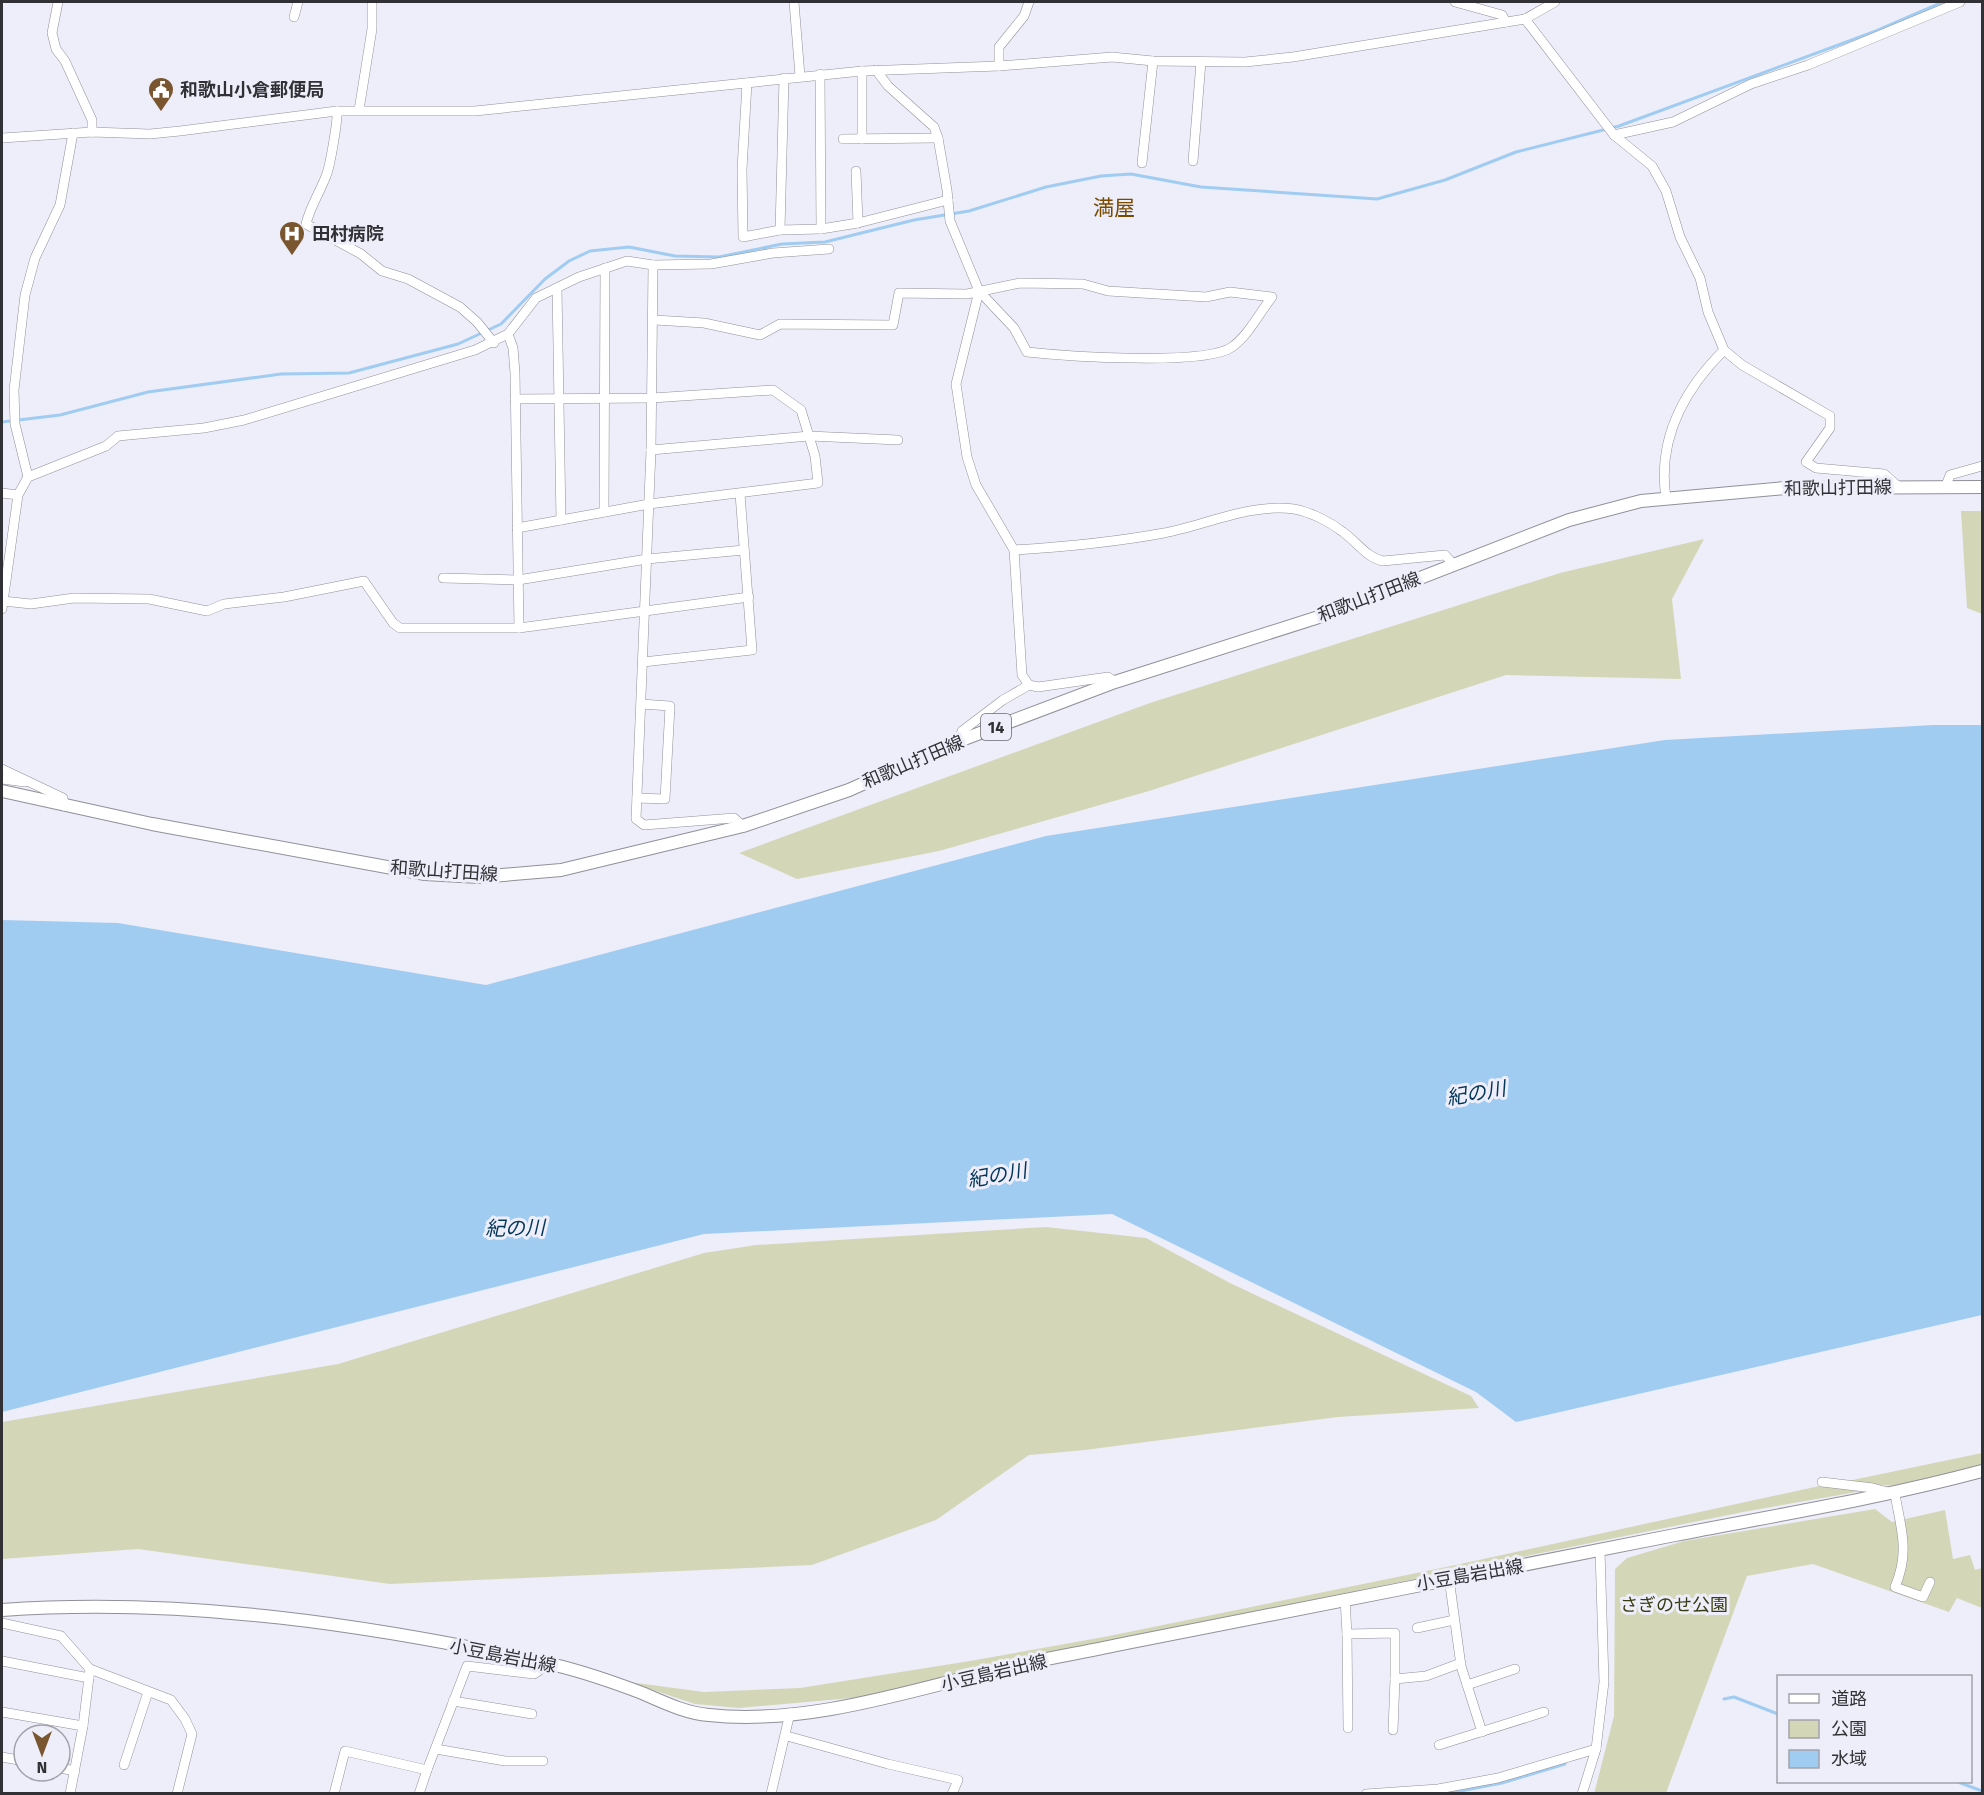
<svg xmlns="http://www.w3.org/2000/svg" width="1984" height="1795" font-family="'Fira Sans','Noto Sans JP',sans-serif">
<style>
.green{fill:#d4d7b7}
.water{fill:#a1ccf2}
.lines{fill:none;stroke-linecap:round;stroke-linejoin:round}
.stream{stroke:#a1ccf2;stroke-width:3}
.minor-casing{stroke:#90909a;stroke-width:10}
.major-casing{stroke:#90909a;stroke-width:14}
.minor{stroke:#fff;stroke-width:9}
.major{stroke:#fff;stroke-width:12}
.labels{text-anchor:middle;stroke-width:6;stroke-linejoin:round;paint-order:stroke}
.shield{fill:#edeef9;stroke:#696a70;stroke-width:1.5}
.shield-label{font-size:16px;font-weight:bold;fill:#313135}
.poi-label{font-size:18px;font-weight:bold;fill:#313135;stroke:#edeef9;text-anchor:start}
.street-label{font-size:18px;fill:#313135;stroke:#edeef9}
.park-label{font-size:18px;fill:#383b11;stroke:#edeef9}
.water-label{font-size:20px;font-style:italic;fill:#04365a;stroke:#edeef9}
.quarter-label{font-size:21px;fill:#7a4a00;stroke:#edeef9}
</style>
<rect width="100%" height="100%" fill="#edeef9"/>
<g class="green">
<polygon points="1961,511 1982,511 1982,614 1967,608"/>
<polygon points="1704,539 1672,599 1681,679 1506,675 1149,791 939,851 797,879 739,853 1150,703 1560,573"/>
<polygon points="1046,1227 1146,1238 1230,1283 1471,1396 1479,1408 1338,1417 1085,1450 1029,1455 936,1520 812,1565 390,1584 138,1549 2,1559 2,1422 338,1364 704,1253 756,1245"/>
<polygon points="1982,1453 1982,1465 1896,1486 1843,1482"/>
<polygon points="1824,1485 1868,1490 1743,1512 997,1664 902,1691 863,1697 739,1708 695,1704 629,1682 704,1692 800,1688 970,1661 1104,1637 1451,1566"/>
<polygon points="1875,1509 1892,1522 1945,1510 1953,1559 1970,1555 1975,1570 1982,1568 1982,1608 1957,1598 1949,1612 1813,1564 1747,1576 1666,1793 1594,1794 1614,1716 1615,1569 1627,1558 1684,1541"/>
</g>
<polygon class="water" points="1933,725 1982,725 1982,1315 1516,1422 1476,1392 1112,1214 704,1234 2,1412 2,920 118,923 486,985 1046,836 1665,740"/>
<g class="lines">
<g class="stream">
<polyline points="2,422 60,415 148,392 281,374 349,373 458,344 501,324 545,279 569,261 590,251 629,247 675,256 719,257 782,244 825,242 914,220 969,211 1046,187 1101,176 1131,174 1201,187 1377,199 1445,180 1516,152 1619,126 1876,31 1943,2"/>
<polyline points="1724,1699 1734,1697 1778,1714"/>
<polyline points="1958,1782 1982,1791"/>
<polyline points="1445,1794 1502,1783 1565,1764"/>
</g>
<defs>
<g id="minor">
<polyline points="58,2 52,33 56,49 65,61 92,120 92,132"/>
<polyline points="794,2 800,76"/>
<polyline points="1455,2 1502,15 1506,22"/>
<polyline points="294,17 298,2"/>
<path d="M1525 19 1614 135 1652 166 1666 191 1680 237 1700 278 1708 312 1724 350C1683 391 1657 439 1666 498"/>
<polyline points="999,66 999,47 1024,16 1029,2"/>
<polyline points="862,71 862,139"/>
<polyline points="820,74 821,229"/>
<polyline points="747,83 742,169 743,237 780,230 821,229 858,223 948,200"/>
<polyline points="359,110 372,29 372,2"/>
<path d="M337 111C338 120 330 167 326 176 320 192 310 207 306 224L361 254 382 271 408 279 460 307 477 322 494 343"/>
<polyline points="1614,135 1673,122 1751,84 1808,65 1960,2"/>
<polyline points="2,138 92,132 150,134 180,131 337,111 475,111 862,71 999,66 1112,57 1153,61 1245,62 1293,57 1525,19 1555,2"/>
<polyline points="843,139 938,138"/>
<polyline points="1193,161 1201,62"/>
<polyline points="1142,163 1153,61"/>
<polyline points="856,171 858,223"/>
<polyline points="780,230 784,78"/>
<polyline points="653,265 651,450 636,819 644,825 734,818 743,826"/>
<polyline points="557,288 561,520"/>
<polyline points="979,291 956,384 967,457 976,485 1014,550 1022,675 1029,685"/>
<path d="M655 320 704 323 760 335 780 324 893 325 899 293 967 294 1020 283 1083 284 1108 291 1206 297 1230 292 1272 297C1260 312 1248 336 1232 347 1206 366 1064 356 1027 352L1014 328 979 291 950 221 947 190 938 138 934 127 888 86 876 70"/>
<polyline points="508,334 513,348 515,373 519,628"/>
<polyline points="1724,350 1742,365 1830,416 1830,428 1806,462 1816,468 1884,474 1900,488"/>
<polyline points="515,399 652,398 773,390 801,410 815,456 818,483 649,504 517,528"/>
<polyline points="651,450 809,436 898,440"/>
<polyline points="28,477 15,424 14,390 25,295 35,258 60,205 73,133"/>
<polyline points="1945,488 1950,475 1982,466"/>
<polyline points="2,493 18,495"/>
<polyline points="604,512 605,268"/>
<path d="M1014 550C1064 547 1115 542 1164 533 1206 525 1251 503 1294 509 1311 512 1330 522 1343 532 1357 542 1367 558 1383 561L1445 555 1454 565"/>
<polyline points="443,578 518,580 647,559 744,550"/>
<polyline points="3,601 31,604 74,598 149,599 207,611 224,604 284,597 364,581 393,623 400,628 519,628 749,597"/>
<polyline points="2,609 18,495 28,477 106,446 118,436 204,428 244,420 475,350 508,334 536,298 579,277 627,261 653,265 711,264 773,253 829,249"/>
<polyline points="643,662 752,650 740,494"/>
<polyline points="959,741 962,731 1003,700 1029,685 1038,687 1108,677 1115,682"/>
<polyline points="2,769 63,798 64,806"/>
<polyline points="2,779 25,782"/>
<polyline points="637,798 665,799 670,706 641,704"/>
<path d="M1822 1482 1873 1488 1895 1494C1901 1530 1910 1551 1895 1587L1923 1597 1930 1582"/>
<polyline points="1449,1578 1461,1666 1482,1732"/>
<polyline points="1345,1599 1347,1634"/>
<polyline points="2,1623 61,1636 90,1669 171,1700 185,1719 192,1734 177,1794"/>
<polyline points="1417,1628 1454,1620"/>
<polyline points="2,1661 89,1678"/>
<polyline points="1467,1685 1515,1669"/>
<polyline points="453,1701 532,1714"/>
<polyline points="2,1712 83,1726"/>
<polyline points="1348,1728 1347,1634 1395,1633 1395,1679 1426,1676 1461,1663"/>
<polyline points="1393,1730 1395,1679"/>
<polyline points="787,1736 888,1764 958,1780 952,1794"/>
<polyline points="1439,1745 1544,1712"/>
<polyline points="436,1749 505,1761 543,1761"/>
<polyline points="2,1757 24,1761"/>
<polyline points="124,1765 148,1692"/>
<polyline points="60,1768 75,1771"/>
<polyline points="70,1794 83,1726 90,1669"/>
<polyline points="334,1794 345,1751 427,1770 467,1666 534,1674 549,1664"/>
<polyline points="419,1794 427,1770"/>
<polyline points="771,1794 790,1713"/>
<polyline points="1366,1794 1438,1789 1498,1778 1596,1749"/>
<polyline points="1582,1794 1596,1749 1604,1682 1600,1550"/>
</g>
<g id="major">
<polyline points="2,791 152,824 425,874 479,877 561,870 743,826 849,790 959,741 1115,682 1325,615 1569,520 1641,501 1785,488 1982,487"/>
<path d="M2 1610C187 1597 373 1625 555 1665 584 1672 613 1682 642 1693 663 1702 685 1713 709 1715 801 1725 900 1694 988 1672 1034 1660 1081 1653 1127 1643 1310 1607 1492 1571 1675 1535 1778 1515 1881 1498 1982 1471"/>
</g>
</defs>
<use href="#minor" class="minor-casing"/>
<use href="#major" class="major-casing"/>
<use href="#minor" class="minor"/>
<use href="#major" class="major"/>
</g>
<defs>
<symbol id="civic-pin" viewBox="-11 -11 22 30"><path d="M0 17L-7.5 6A9.5 9.5 0 1 1 7.5 6Z" fill="#79562f" stroke="#edeef9"/><path d="M-.6-6.5H3V-4.5H.6V-3L4-1V1h2V6H-6V1h2V-1L-.6-3ZM-1.2 2.5V6h2.4V2.5Z" fill="#fff"/></symbol>
<symbol id="hospital-pin" viewBox="-11 -11 22 30"><path d="M0 17L-7.5 6A9.5 9.5 0 1 1 7.5 6Z" fill="#79562f" stroke="#edeef9"/><path d="M-5-5h3v3.5h4V-5h3V5h-3V1.5h-4V5h-3Z" fill="#fff"/></symbol>
</defs>
<g fill-rule="evenodd">
<use href="#civic-pin" x="146" y="75" width="30" height="40"/>
<use href="#hospital-pin" x="277" y="219" width="30" height="40"/>
</g>
<g class="labels">
<rect class="shield" x="981" y="714" width="30" height="26" rx="4.5"/>
<g class="shield-label">
<text x="996" y="733">14</text>
</g>
<g class="poi-label">
<text x="180" y="96">和歌山小倉郵便局</text>
<text x="312" y="240">田村病院</text>
</g>
<g class="street-label">
<text transform="translate(1838 488) rotate(-1)" y="6">和歌山打田線</text>
<text transform="translate(1369 597) rotate(-21)" y="6">和歌山打田線</text>
<text transform="translate(913 762) rotate(-23)" y="6">和歌山打田線</text>
<text transform="translate(444 871) rotate(4)" y="6">和歌山打田線</text>
<text transform="translate(1470 1575) rotate(-10)" y="6">小豆島岩出線</text>
<text transform="translate(503 1656) rotate(11)" y="6">小豆島岩出線</text>
<text transform="translate(994 1673) rotate(-13)" y="6">小豆島岩出線</text>
</g>
<g class="park-label">
<text x="1674" y="1611">さぎのせ公園</text>
</g>
<g class="water-label">
<text transform="translate(1476 1093) rotate(-10)" y="7">紀の川</text>
<text transform="translate(997 1175) rotate(-10)" y="7">紀の川</text>
<text transform="translate(515 1228) rotate(-1)" y="7">紀の川</text>
</g>
<g class="quarter-label">
<text x="1114" y="215">満屋</text>
</g>
</g>
<rect width="1984" height="1795" fill="none" stroke="#313135" stroke-width="6"/>
<rect x="1777" y="1675" width="195" height="108" fill="#edeef9" stroke="#a2a2ab" stroke-width="1.5"/>
<rect x="1789" y="1694" width="30" height="9" fill="#ffffff" stroke="#a2a2ab" stroke-width="1.5"/>
<text x="1831" y="1705" font-size="18" fill="#313135">道路</text>
<rect x="1789" y="1720" width="30" height="18" fill="#d4d7b7" stroke="#a2a2ab" stroke-width="1.5"/>
<text x="1831" y="1735" font-size="18" fill="#313135">公園</text>
<rect x="1789" y="1750" width="30" height="18" fill="#a1ccf2" stroke="#a2a2ab" stroke-width="1.5"/>
<text x="1831" y="1765" font-size="18" fill="#313135">水域</text>
<g transform="translate(42 1753) rotate(180)"><circle r="28" fill="#edeef9" stroke="#a2a2ab" stroke-width="1.5"/>
<path d="M0-4.5L10 22L0 15L-10 22Z" fill="#79562f"/>
<text y="-9" font-size="16" font-weight="bold" text-anchor="middle" fill="#313135">N</text>
</g>
</svg>
